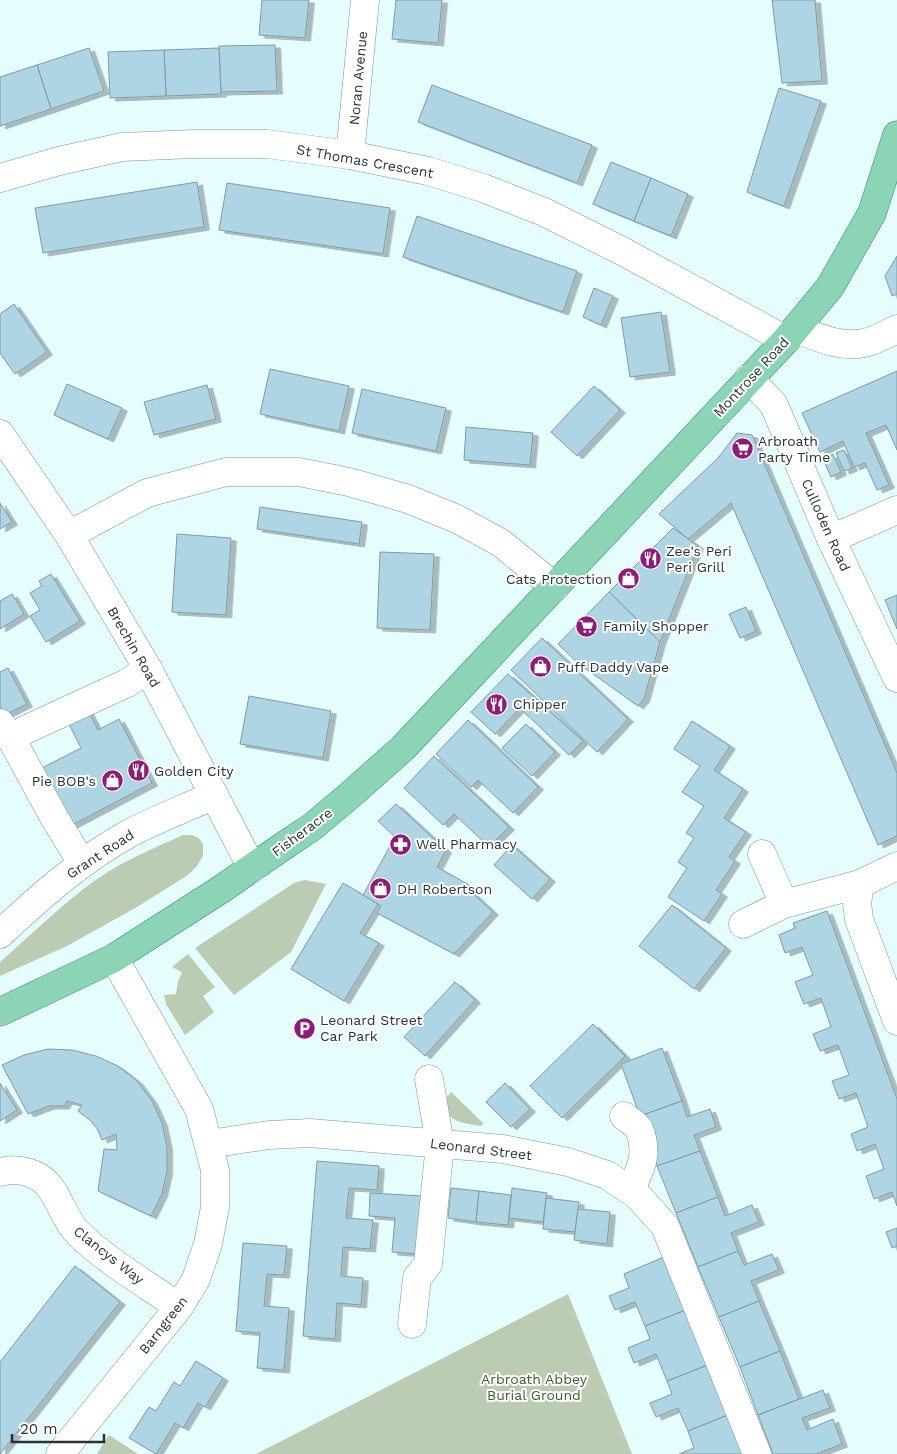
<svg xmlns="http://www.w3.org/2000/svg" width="897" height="1454" font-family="'Work Sans',sans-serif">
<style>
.green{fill:#bcccb2}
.building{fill:#add5e3;stroke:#7f9aa3;filter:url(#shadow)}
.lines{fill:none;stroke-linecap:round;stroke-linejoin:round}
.minor-casing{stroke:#799694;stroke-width:29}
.major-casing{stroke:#378968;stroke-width:29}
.minor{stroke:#fff;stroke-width:28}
.major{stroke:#8cd4b6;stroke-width:28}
.labels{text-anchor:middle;stroke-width:4;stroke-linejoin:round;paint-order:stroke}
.street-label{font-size:14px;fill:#283433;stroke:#fff}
.poi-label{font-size:14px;fill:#283433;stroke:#fff;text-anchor:start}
.park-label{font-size:14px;fill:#435c2f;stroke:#fff}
</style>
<defs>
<filter id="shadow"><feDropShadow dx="5.5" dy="3" stdDeviation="0" flood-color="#0004"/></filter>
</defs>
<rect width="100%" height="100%" fill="#e5fefd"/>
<g class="green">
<path d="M183 835H192L199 838 203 844V856L197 866 188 875 137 907 67 946 0 976V962C32 934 62 904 97 879 123 861 154 848 183 835Z"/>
<polygon points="305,880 326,884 291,952 234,995 195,948 294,883"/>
<polygon points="188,954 215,987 203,996 214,1012 185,1035 166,1004 164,995 176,994 178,982 182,972 172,967"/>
<path d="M451 1092 483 1123 481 1126C463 1123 446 1122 443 1102Z"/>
<polygon points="568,1294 632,1454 256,1454"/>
<polygon points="109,1435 138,1454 97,1454"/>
</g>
<g class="building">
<polygon points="262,0 309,0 305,38 259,35"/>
<polygon points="396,0 442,0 438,43 392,39"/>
<polygon points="772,0 815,0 822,81 782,83"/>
<polygon points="275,45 277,91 221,92 219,46"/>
<polygon points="89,48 104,91 51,109 37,65"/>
<polygon points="219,48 221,94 166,96 164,50"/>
<polygon points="164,50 166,96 110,98 108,52"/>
<polygon points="37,65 51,109 0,126 0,77"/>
<polygon points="432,85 592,145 577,183 418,122"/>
<polygon points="779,88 821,101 784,206 747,192"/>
<polygon points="611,162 651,178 634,221 593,204"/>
<polygon points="651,178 688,194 671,236 634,221"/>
<polygon points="197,182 204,227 43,253 35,208"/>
<polygon points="227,183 390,208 383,254 219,230"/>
<polygon points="417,216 577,271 563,312 403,257"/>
<polygon points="897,256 897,294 892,296 885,276"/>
<polygon points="594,288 613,296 601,325 583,317"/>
<polygon points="14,304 47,352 15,374 0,353 0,314"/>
<polygon points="661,312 670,372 630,377 621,318"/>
<polygon points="270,369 349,386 339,431 260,414"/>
<polygon points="897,371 897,450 886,425 866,433 889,485 877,490 865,463 854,467 843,441 820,452 802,413"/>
<polygon points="67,384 122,408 108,439 54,415"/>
<polygon points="207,385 216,419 154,435 144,402"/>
<polygon points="594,386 620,410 577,456 551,432"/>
<polygon points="362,389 446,408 436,451 352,433"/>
<polygon points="466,427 533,433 530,465 464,460"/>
<polygon points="737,433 752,435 897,773 897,836 878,845 731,503 688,539 659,514 718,458"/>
<polygon points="844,450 852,468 844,471 836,453"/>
<polygon points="833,454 841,472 831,477 823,459"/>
<polygon points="0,503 12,522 0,529"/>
<polygon points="260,507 362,522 359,544 257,529"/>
<polygon points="673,528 698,546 660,642 609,592"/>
<polygon points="177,534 231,538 226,615 172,612"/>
<polygon points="380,552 434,554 430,630 377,628"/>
<polygon points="51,574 80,621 46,642 30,616 40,610 30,593 42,586 39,581"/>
<polygon points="609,592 660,642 644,699 638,706 579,664 558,644"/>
<polygon points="12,594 24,614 0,629 0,601"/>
<polygon points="897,595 897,629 885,600"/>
<polygon points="746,607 756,631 740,638 729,614"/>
<polygon points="542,638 628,719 597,752 511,670"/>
<polygon points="8,668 27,704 5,715 0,707 0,672"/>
<polygon points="508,674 583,741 569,755 520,708 495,734 471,712"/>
<polygon points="249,696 331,711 323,758 240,744"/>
<polygon points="88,711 98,730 119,719 152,783 72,825 42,768 81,748 68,722"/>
<polygon points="468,720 538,787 513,813 478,780 471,787 436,754"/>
<polygon points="692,721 730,746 714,770 743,789 724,818 746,832 729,857 735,861 716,890 722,894 704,921 668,897 687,868 678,862 694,838 686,833 704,806 682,792 700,766 674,749"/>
<polygon points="526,724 555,752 532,776 502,748"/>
<polygon points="434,756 509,827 489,847 454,814 443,825 404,788"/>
<polygon points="396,804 446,850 437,867 469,885 467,888 493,912 454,954 377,913 381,906 363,895 395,837 378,821"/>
<polygon points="512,845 550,879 532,899 494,865"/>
<polygon points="343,883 378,904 360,933 379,943 344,1001 291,969"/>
<polygon points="672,905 726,948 694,989 639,946"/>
<polygon points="827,911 897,1099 897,1206 892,1192 874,1199 866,1176 884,1169 875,1144 857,1151 851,1134 868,1127 856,1093 839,1099 832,1081 849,1075 838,1045 820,1051 813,1034 831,1027 821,998 804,1004 795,982 813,975 802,947 785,953 779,935 795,928 793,923"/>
<polygon points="455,982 475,1000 425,1056 404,1037"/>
<polygon points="593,1024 625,1056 562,1118 530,1086"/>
<polygon points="662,1048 682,1101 640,1116 621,1064"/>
<polygon points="48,1049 72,1050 96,1056 118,1066 137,1081 152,1101 162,1123 167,1147 167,1171 162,1194 151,1216 98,1191 104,1149 117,1150 116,1134 102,1140 98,1130 91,1121 78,1111 82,1105 67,1101 64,1106 49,1106 28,1114 2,1065 24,1055"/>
<polygon points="0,1083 17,1110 0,1121"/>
<polygon points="505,1083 530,1109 511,1127 486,1102"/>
<polygon points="682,1101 687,1117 710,1109 716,1127 694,1135 700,1151 657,1166 640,1116"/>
<polygon points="700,1151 718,1197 676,1213 657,1166"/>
<polygon points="317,1161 379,1166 377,1190 349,1188 346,1218 373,1220 370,1249 343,1247 341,1276 363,1278 361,1305 337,1303 335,1339 303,1336"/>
<polygon points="451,1188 479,1191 476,1222 448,1218"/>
<polygon points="512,1188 547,1193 543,1222 509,1218"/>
<polygon points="479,1191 511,1195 508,1225 476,1222"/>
<polygon points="370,1193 422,1196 418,1254 392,1252 395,1218 369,1216"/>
<polygon points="718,1197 725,1216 752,1205 759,1222 731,1233 738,1251 698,1267 676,1213"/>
<polygon points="546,1198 579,1202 575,1232 543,1229"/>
<polygon points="578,1209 610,1212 607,1244 574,1240"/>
<polygon points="897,1228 897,1246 892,1248 886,1232"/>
<polygon points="243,1243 287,1246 284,1275 267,1274 264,1306 289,1308 284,1370 257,1368 260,1333 236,1331"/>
<polygon points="738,1251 744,1265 772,1254 779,1270 751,1281 759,1301 719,1317 698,1267"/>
<polygon points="664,1257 686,1310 645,1326 635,1302 615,1310 609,1296 629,1288 624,1274"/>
<polygon points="75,1266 120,1302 0,1454 0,1362"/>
<polygon points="759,1301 780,1351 740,1367 719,1317"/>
<polygon points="686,1310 708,1365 667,1381 656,1354 634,1363 628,1348 650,1339 645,1326"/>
<polygon points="780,1351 799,1399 758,1415 740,1367"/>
<polygon points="196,1361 223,1378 205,1407 198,1403 183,1428 175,1423 156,1454 129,1438 149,1407 156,1411 174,1382 180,1386"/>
<polygon points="708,1365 728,1415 688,1431 678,1408 656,1417 650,1403 672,1394 667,1381"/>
<polygon points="823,1390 830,1408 802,1418 807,1430 833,1419 842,1444 816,1454 773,1454 758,1415"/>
<polygon points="728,1415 743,1454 679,1454 694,1448 688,1431"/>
</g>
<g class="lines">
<defs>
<g id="minor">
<polyline points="350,155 365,0"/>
<polyline points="0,178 59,161 122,147 194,144 267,144 350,155 428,171 483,188 544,212 624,252 786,340"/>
<path d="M796 329C817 337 841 348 864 343 875 341 887 334 897 329"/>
<polyline points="749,378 774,405 831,539 897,678"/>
<polyline points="0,434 69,535 148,669 252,868"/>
<polyline points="69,535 147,493 226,472 299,472 349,482 408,499 457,519 501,543 555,587"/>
<polyline points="831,539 897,510"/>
<polyline points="0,723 12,740 55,819 82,863"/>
<polyline points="12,740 25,730 127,683 148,669"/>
<polyline points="762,854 784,904 860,884"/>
<polyline points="897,866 860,884 857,903 859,919 897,1021"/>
<polyline points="743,924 784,904"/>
<path d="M0 934C41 896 81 860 130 833 157 819 186 808 214 795"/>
<path d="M624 1116C629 1120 636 1124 639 1129 649 1152 641 1170 630 1190"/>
<polyline points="209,1144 269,1135 310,1133 503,1149 568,1162 607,1175 637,1195 665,1226 757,1454"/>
<path d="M0 1172C12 1169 26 1170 37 1176 58 1187 61 1216 77 1232 107 1262 145 1283 179 1307"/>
<polyline points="412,1324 417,1278 428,1264 440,1144 429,1079"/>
<polyline points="60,1454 179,1307 196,1279 208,1244 215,1207 215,1170 199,1109 114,958"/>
</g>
<polyline id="major" points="0,1012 114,958 220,890 285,845 312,827 349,796 403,748 786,340 830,287 872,213 897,135"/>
</defs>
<use href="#minor" class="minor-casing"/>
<use href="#major" class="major-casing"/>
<use href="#minor" class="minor"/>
<use href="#major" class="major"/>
</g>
<defs>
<symbol id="supermarket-disc" viewBox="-11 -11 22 22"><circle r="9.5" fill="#911977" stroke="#fff"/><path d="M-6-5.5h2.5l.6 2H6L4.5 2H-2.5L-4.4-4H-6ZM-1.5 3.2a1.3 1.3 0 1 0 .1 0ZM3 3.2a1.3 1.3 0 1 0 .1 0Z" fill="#fff"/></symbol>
<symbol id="restaurant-disc" viewBox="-11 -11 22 22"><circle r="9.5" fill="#911977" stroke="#fff"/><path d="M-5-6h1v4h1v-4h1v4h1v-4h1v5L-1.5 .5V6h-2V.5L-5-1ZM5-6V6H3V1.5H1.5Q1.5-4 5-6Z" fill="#fff"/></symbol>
<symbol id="shop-disc" viewBox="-11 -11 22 22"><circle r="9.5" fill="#911977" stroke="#fff"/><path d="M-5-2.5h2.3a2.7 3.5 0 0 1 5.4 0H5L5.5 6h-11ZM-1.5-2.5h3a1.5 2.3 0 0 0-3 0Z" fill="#fff"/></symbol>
<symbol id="pharmacy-disc" viewBox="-11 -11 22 22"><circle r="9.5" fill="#911977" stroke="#fff"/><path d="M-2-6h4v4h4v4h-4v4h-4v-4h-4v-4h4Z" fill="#fff"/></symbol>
<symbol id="parking-disc" viewBox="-11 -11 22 22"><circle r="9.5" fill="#911977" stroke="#fff"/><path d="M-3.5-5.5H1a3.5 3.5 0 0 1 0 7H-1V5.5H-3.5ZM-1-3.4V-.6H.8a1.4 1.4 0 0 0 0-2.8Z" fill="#fff"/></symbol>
</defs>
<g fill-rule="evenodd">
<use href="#supermarket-disc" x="730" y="436" width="25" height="25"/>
<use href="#restaurant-disc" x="638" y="546" width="25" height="25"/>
<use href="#shop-disc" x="616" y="566" width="25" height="25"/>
<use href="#supermarket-disc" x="574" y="614" width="25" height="25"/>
<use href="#shop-disc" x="528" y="654" width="25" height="25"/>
<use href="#restaurant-disc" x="484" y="692" width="25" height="25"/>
<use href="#restaurant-disc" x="126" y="758" width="25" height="25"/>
<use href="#shop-disc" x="100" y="768" width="25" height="25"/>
<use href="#pharmacy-disc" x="388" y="832" width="25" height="25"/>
<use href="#shop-disc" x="368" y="876" width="25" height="25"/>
<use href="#parking-disc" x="292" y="1016" width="25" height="25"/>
</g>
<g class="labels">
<g class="street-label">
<text transform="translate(358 78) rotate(-85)" y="5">Noran Avenue</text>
<text transform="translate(365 161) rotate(10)" y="5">St Thomas Crescent</text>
<text transform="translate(751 377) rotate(-47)" y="5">Montrose Road</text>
<text transform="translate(826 525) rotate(66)" y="5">Culloden Road</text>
<text transform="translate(134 647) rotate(60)" y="5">Brechin Road</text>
<text transform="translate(302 832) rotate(-37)" y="5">Fisheracre</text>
<text transform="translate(100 854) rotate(-33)" y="5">Grant Road</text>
<text transform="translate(481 1149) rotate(7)" y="5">Leonard Street</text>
<text transform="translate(109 1255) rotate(38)" y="5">Clancys Way</text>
<text transform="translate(163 1325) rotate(-52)" y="5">Barngreen</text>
</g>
<g class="poi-label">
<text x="758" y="446">Arbroath<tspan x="758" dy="16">Party Time</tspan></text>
<text x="666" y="556">Zee's Peri<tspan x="666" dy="16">Peri Grill</tspan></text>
<text x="612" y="584" text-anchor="end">Cats Protection</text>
<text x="603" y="631">Family Shopper</text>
<text x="557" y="672">Puff Daddy Vape</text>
<text x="513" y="709">Chipper</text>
<text x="154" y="776">Golden City</text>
<text x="96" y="786" text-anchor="end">Pie BOB's</text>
<text x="416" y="849">Well Pharmacy</text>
<text x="397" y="894">DH Robertson</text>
<text x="320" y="1025">Leonard Street<tspan x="320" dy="16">Car Park</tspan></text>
</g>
<g class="park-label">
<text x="534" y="1384">Arbroath Abbey<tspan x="534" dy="16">Burial Ground</tspan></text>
</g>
</g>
<path d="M12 1434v8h92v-8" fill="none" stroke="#283433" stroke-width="2.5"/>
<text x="20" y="1434" font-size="15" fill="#283433" stroke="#ffffff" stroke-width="4" paint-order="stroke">20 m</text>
</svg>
